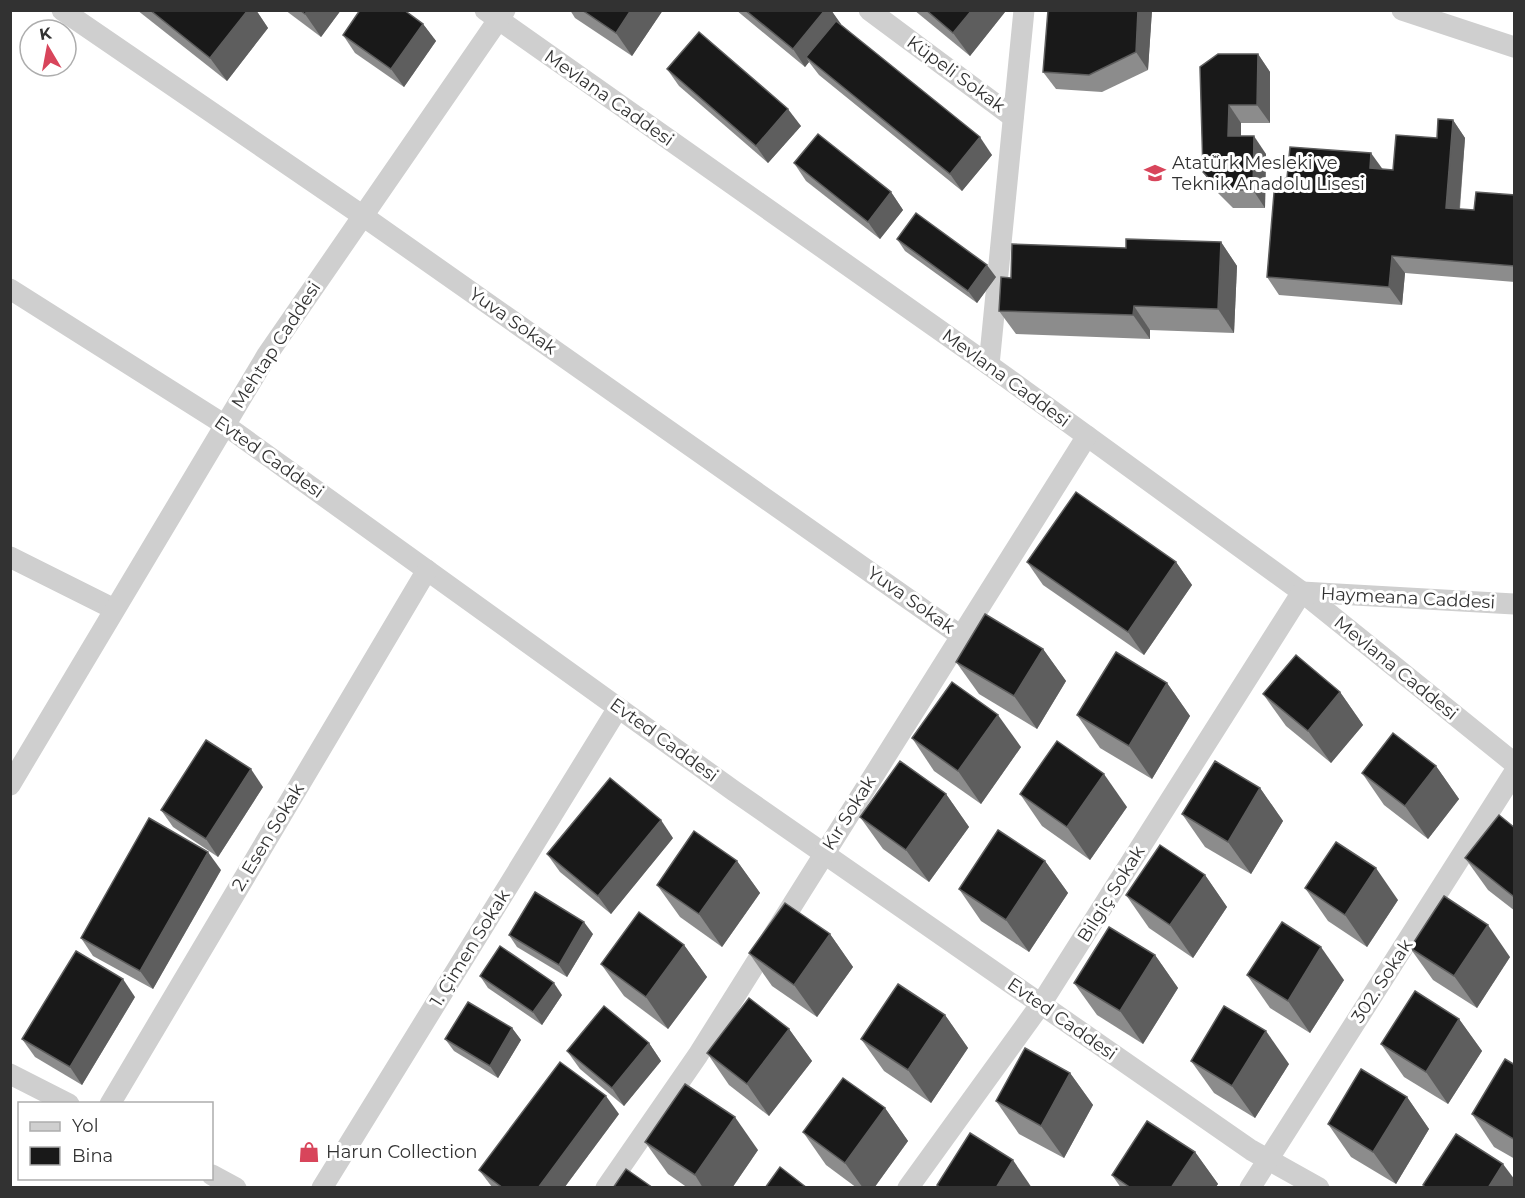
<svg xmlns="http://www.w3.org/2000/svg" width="1525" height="1198" font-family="Montserrat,sans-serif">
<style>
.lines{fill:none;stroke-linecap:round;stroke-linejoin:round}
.street{stroke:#cfcfcf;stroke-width:21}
.wall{fill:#8c8c8c}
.shaded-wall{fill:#5e5e5e}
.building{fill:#191919;stroke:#5e5e5e;stroke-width:1.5}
.labels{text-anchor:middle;stroke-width:6;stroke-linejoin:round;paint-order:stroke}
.street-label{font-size:18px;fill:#323232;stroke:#fff}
.poi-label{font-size:18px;fill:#323232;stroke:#fff;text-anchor:start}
</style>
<rect width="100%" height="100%" fill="#fff"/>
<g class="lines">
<g class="street">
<polyline points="62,10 363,216 961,636"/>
<polyline points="485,10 989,365 1302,592 1514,763"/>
<polyline points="869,10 1013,117"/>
<polyline points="1402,10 1514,47"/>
<polyline points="10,289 225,425 734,791 1251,1150 1319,1188"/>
<polyline points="989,365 1024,10"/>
<polyline points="10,557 114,609"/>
<polyline points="10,785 267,355 505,10"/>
<polyline points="10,1074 69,1104"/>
<polyline points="110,1104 427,570"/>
<polyline points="212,1175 236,1188"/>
<polyline points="322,1188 618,708"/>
<polyline points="606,1188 698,1055 1087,436"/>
<polyline points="908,1188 1041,1004 1302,592 1514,604"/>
<polyline points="1250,1188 1514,773"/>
</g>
</g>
<g class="wall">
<polygon points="137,10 256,10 268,28 227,81"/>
<polygon points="285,10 341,10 321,37"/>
<polygon points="570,10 663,10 632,56 575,18"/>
<polygon points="736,10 831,10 840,24 992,155 962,191 819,75 809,62 805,67"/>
<polygon points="914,10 1004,10 1005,12 970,56"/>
<polygon points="1152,10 1148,70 1102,92 1056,89 1043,72"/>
<polygon points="423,24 436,41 404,87 355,53 343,35"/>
<polygon points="1258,54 1270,72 1270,123 1241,123 1241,136 1266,154 1265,208 1233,208 1215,190 1203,172 1200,67"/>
<polygon points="667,69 801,126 768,163 679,86"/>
<polygon points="1453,120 1465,138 1460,209 1474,210 1515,195 1515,282 1405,273 1402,305 1279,295 1267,277 1287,178 1382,169 1393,170 1437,138"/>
<polygon points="794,163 891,192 903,210 880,239 806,181"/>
<polygon points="897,239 996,277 977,303 905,251"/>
<polygon points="1221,242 1237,266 1234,333 1150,330 1150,339 1016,334 999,311 1126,248"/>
<polygon points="1027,562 1176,562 1192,585 1144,655 1043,585"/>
<polygon points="1043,649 1066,681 1037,729 979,694 956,662"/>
<polygon points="1167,683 1190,716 1152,779 1100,748 1077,715"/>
<polygon points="1340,692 1363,725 1331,763 1286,726 1263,694"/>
<polygon points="912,738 1021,747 981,804 934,771"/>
<polygon points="1436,766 1459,799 1428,839 1384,805 1362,773"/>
<polygon points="263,787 218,857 173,827 161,810"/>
<polygon points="1260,788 1283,821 1251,874 1205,847 1182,814"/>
<polygon points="946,794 969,827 929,882 883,849 860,817"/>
<polygon points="1020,794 1127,807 1090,860 1042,826"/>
<polygon points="1515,828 1515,911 1488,890 1465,858"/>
<polygon points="673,838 611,914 560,872 547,854"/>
<polygon points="737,861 760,893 722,947 680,917 657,885"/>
<polygon points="1045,861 1068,893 1029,952 981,921 959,889"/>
<polygon points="221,870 153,989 93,956 81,938"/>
<polygon points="1205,875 1227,907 1193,958 1149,928 1126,895"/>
<polygon points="1305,888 1398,900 1367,947 1328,921"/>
<polygon points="593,934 567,977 517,947 509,935"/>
<polygon points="830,934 853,967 817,1017 772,986 749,953"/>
<polygon points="684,945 707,977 668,1029 624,996 601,964"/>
<polygon points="1410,948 1510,957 1477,1008 1433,980"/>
<polygon points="1155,955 1178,988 1143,1044 1097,1015 1074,983"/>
<polygon points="1247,975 1344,980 1310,1033 1270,1008"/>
<polygon points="480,976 562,995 542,1025 488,988"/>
<polygon points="135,997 82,1085 35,1057 22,1039"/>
<polygon points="945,1015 968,1048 931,1103 884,1071 861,1039"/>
<polygon points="1459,1019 1482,1051 1448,1104 1404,1077 1381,1044"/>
<polygon points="512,1028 521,1040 498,1078 454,1051 445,1039"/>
<polygon points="789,1029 812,1061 769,1116 729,1085 707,1053"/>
<polygon points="649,1043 661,1061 624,1106 580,1069 567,1051"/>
<polygon points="1191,1061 1289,1064 1255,1118 1214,1093"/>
<polygon points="1515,1065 1515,1159 1494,1147 1472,1114"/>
<polygon points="1070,1073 1093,1105 1064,1158 1019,1134 996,1101"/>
<polygon points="1407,1097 1429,1129 1396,1184 1351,1157 1328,1124"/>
<polygon points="885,1108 908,1141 874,1188 857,1188 826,1165 803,1132"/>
<polygon points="619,1114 564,1188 492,1187 479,1170"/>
<polygon points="645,1142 758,1150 732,1188 688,1188 668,1174"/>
<polygon points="1195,1152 1218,1184 1215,1188 1121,1188 1112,1175"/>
</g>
<g class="shaded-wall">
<polygon points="248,10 256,10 268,28 227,81 210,58"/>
<polygon points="308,10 341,10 321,37 305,14"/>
<polygon points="631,10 663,10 632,56 616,33"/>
<polygon points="825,10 831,10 841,24 806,57 809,62 805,67 793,49"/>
<polygon points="972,10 1004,10 1005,12 970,56 953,33"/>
<polygon points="1138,10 1152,10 1148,70 1136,52"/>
<polygon points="423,24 436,41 404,87 391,69"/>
<polygon points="1258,54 1270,72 1270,123 1257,105"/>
<polygon points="1229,105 1241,123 1241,153 1228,136"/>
<polygon points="788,109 801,126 768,163 756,146"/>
<polygon points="1453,120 1465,138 1458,226 1446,208"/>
<polygon points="1254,136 1266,154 1265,208 1253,190"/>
<polygon points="980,137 992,155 962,191 950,174"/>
<polygon points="1371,153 1384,171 1370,168"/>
<polygon points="891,192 903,210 880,239 868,222"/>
<polygon points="1221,242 1237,266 1234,333 1218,309"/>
<polygon points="1392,256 1405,273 1402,305 1389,287"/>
<polygon points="987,265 996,277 977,303 968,291"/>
<polygon points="1134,306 1150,330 1150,339 1133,315"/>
<polygon points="1176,562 1192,585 1144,655 1128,632"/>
<polygon points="1043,649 1066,681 1037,729 1014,696"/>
<polygon points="1167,683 1190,716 1152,779 1129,746"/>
<polygon points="1340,692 1363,725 1331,763 1308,731"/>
<polygon points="998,715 1021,747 981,804 958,771"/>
<polygon points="1436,766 1459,799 1428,839 1405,806"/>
<polygon points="251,769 263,787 218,857 206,839"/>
<polygon points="1104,774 1127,807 1090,860 1067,827"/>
<polygon points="1260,788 1283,821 1251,874 1228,842"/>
<polygon points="946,794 969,827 929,882 906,850"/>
<polygon points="661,820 673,838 611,914 598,896"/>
<polygon points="208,852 221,870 153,989 140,971"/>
<polygon points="737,861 760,893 722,947 699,914"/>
<polygon points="1045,861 1068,893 1029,952 1006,920"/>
<polygon points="1376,868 1398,900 1367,947 1345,915"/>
<polygon points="1205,875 1227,907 1193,958 1170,925"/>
<polygon points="584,922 593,934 567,977 559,965"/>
<polygon points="1488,925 1510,957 1477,1008 1454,976"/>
<polygon points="830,934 853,967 817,1017 794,985"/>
<polygon points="684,945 707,977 668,1029 646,997"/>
<polygon points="1321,947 1344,980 1310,1033 1288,1001"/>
<polygon points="1155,955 1178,988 1143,1044 1120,1011"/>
<polygon points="123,979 135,997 82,1085 70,1067"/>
<polygon points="554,983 562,995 542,1025 533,1012"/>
<polygon points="945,1015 968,1048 931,1103 908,1070"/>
<polygon points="1459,1019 1482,1051 1448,1104 1426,1072"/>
<polygon points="512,1028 521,1040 498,1078 490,1066"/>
<polygon points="789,1029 812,1061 769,1116 747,1084"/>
<polygon points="1266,1031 1289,1064 1255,1118 1232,1086"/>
<polygon points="649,1043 661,1061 624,1106 612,1088"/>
<polygon points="1070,1073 1093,1105 1064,1158 1041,1126"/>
<polygon points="606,1096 619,1114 564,1188 538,1188"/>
<polygon points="1407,1097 1429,1129 1396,1184 1373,1152"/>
<polygon points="885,1108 908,1141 874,1188 863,1188 845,1163"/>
<polygon points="735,1117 758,1150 732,1188 703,1188 695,1175"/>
<polygon points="1195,1152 1218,1184 1215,1188 1171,1188"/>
<polygon points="1013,1160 1032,1188 996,1188"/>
<polygon points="1503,1164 1515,1180 1515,1188 1488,1188"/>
</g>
<g class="building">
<polygon points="150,10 248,10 210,58"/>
<polygon points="300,10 308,10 305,14"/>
<polygon points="360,10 404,10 423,24 391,69 343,35"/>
<polygon points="582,10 631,10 616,33"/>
<polygon points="745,10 825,10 793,49"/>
<polygon points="926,10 972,10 953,33"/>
<polygon points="1048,10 1138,10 1136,52 1089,75 1043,72"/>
<polygon points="836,21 980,137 950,174 806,57"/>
<polygon points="699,32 788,109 756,146 667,69"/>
<polygon points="1218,54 1258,54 1257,105 1229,105 1228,136 1254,136 1253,190 1220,190 1203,172 1200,67"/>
<polygon points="1438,119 1453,120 1446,208 1474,210 1476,192 1515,195 1515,266 1392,256 1389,287 1267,277 1275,181 1287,178 1290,147 1371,153 1370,168 1393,170 1396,135 1437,138"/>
<polygon points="818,134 891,192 868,222 794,163"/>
<polygon points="916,213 987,265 968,291 897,239"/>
<polygon points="1126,239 1221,242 1218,309 1134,306 1133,315 999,311 1001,277 1011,278 1012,244 1126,248"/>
<polygon points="1076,492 1176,562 1128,632 1027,562"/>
<polygon points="985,614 1043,649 1014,696 956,662"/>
<polygon points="1116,652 1167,683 1129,746 1077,715"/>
<polygon points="1296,655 1340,692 1308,731 1263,694"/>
<polygon points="952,682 998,715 958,771 912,738"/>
<polygon points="1393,733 1436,766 1405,806 1362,773"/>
<polygon points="206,740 251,769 206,839 161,810"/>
<polygon points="1057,741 1104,774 1067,827 1020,794"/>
<polygon points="900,761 946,794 906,850 860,817"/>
<polygon points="1215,761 1260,788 1228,842 1182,814"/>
<polygon points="610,778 661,820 598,896 547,854"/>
<polygon points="1499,815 1515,828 1515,894 1513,896 1465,858"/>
<polygon points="149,818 208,852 140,971 81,938"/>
<polygon points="998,830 1045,861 1006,920 959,889"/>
<polygon points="694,831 737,861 699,914 657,885"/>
<polygon points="1336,842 1376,868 1345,915 1305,888"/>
<polygon points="1160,845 1205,875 1170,925 1126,895"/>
<polygon points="535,892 584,922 559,965 509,935"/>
<polygon points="1444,896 1488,925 1454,976 1410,948"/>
<polygon points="785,903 830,934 794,985 749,953"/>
<polygon points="639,912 684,945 646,997 601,964"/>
<polygon points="1282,922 1321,947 1288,1001 1247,975"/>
<polygon points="1109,927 1155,955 1120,1011 1074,983"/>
<polygon points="500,946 554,983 533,1012 480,976"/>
<polygon points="76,951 123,979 70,1067 22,1039"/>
<polygon points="898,984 945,1015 908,1070 861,1039"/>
<polygon points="1415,991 1459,1019 1426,1072 1381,1044"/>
<polygon points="749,998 789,1029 747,1084 707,1053"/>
<polygon points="468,1002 512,1028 490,1066 445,1039"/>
<polygon points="604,1006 649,1043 612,1088 567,1051"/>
<polygon points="1224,1006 1266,1031 1232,1086 1191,1061"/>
<polygon points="1025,1048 1070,1073 1041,1126 996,1101"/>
<polygon points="1505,1059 1515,1065 1515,1140 1472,1114"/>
<polygon points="560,1062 606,1096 538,1188 503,1188 479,1170"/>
<polygon points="1361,1069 1407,1097 1373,1152 1328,1124"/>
<polygon points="843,1078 885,1108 845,1163 803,1132"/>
<polygon points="685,1084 735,1117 695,1175 645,1142"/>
<polygon points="1147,1121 1195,1152 1171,1188 1131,1188 1112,1175"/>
<polygon points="970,1133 1013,1160 996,1188 941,1188 937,1185"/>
<polygon points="1456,1134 1503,1164 1488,1188 1426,1188 1423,1185"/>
<polygon points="780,1167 807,1188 765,1188"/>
<polygon points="626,1169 653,1188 613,1188"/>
</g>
<defs>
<symbol id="school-bare" viewBox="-9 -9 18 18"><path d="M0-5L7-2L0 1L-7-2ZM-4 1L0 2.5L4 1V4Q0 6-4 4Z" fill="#d8455b" stroke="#fff" stroke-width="2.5" paint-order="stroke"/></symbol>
<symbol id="shop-bare" viewBox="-9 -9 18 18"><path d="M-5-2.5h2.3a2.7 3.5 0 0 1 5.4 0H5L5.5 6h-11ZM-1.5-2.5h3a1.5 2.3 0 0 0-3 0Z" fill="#d8455b" stroke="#fff" stroke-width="2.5" paint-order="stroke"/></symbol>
</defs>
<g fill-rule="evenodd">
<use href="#school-bare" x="1140" y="158" width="30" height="30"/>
<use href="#shop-bare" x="294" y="1137" width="30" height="30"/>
</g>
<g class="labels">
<g class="street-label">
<text transform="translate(956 74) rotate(36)" y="6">Küpeli Sokak</text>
<text transform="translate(609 98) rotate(35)" y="6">Mevlana Caddesi</text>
<text transform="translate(513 321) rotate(35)" y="6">Yuva Sokak</text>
<text transform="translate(276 345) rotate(-57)" y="6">Mehtap Caddesi</text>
<text transform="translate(1006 378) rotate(36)" y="6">Mevlana Caddesi</text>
<text transform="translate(269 457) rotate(35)" y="6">Evted Caddesi</text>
<text transform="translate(1408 598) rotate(3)" y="6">Haymeana Caddesi</text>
<text transform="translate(911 600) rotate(35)" y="6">Yuva Sokak</text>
<text transform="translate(1396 668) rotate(39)" y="6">Mevlana Caddesi</text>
<text transform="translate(664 740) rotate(36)" y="6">Evted Caddesi</text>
<text transform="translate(849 813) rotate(-58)" y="6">Kır Sokak</text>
<text transform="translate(268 837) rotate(-59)" y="6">2. Esen Sokak</text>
<text transform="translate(1111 894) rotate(-58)" y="6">Bilgiç Sokak</text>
<text transform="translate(470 948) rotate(-58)" y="6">1. Çimen Sokak</text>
<text transform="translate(1382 981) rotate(-57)" y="6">302. Sokak</text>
<text transform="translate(1062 1019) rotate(35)" y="6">Evted Caddesi</text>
</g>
<g class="poi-label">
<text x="1172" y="169">Atatürk Mesleki ve<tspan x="1172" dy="21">Teknik Anadolu Lisesi</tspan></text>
<text x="326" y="1158">Harun Collection</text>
</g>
</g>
<rect width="1525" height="1198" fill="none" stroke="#323232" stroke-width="24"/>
<rect x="18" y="1102" width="195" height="78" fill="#ffffff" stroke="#adadad" stroke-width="1.5"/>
<rect x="30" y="1122" width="30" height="9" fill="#cfcfcf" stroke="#adadad" stroke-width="1.5"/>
<text x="72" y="1132" font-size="18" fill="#323232">Yol</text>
<rect x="30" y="1147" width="30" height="18" fill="#191919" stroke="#adadad" stroke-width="1.5"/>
<text x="72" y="1162" font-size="18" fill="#323232">Bina</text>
<g transform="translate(48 48) rotate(350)"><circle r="28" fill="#ffffff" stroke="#adadad" stroke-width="1.5"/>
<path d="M0-4.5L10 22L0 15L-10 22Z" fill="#d8455b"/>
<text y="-9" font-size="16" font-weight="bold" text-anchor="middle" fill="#323232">K</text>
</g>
</svg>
